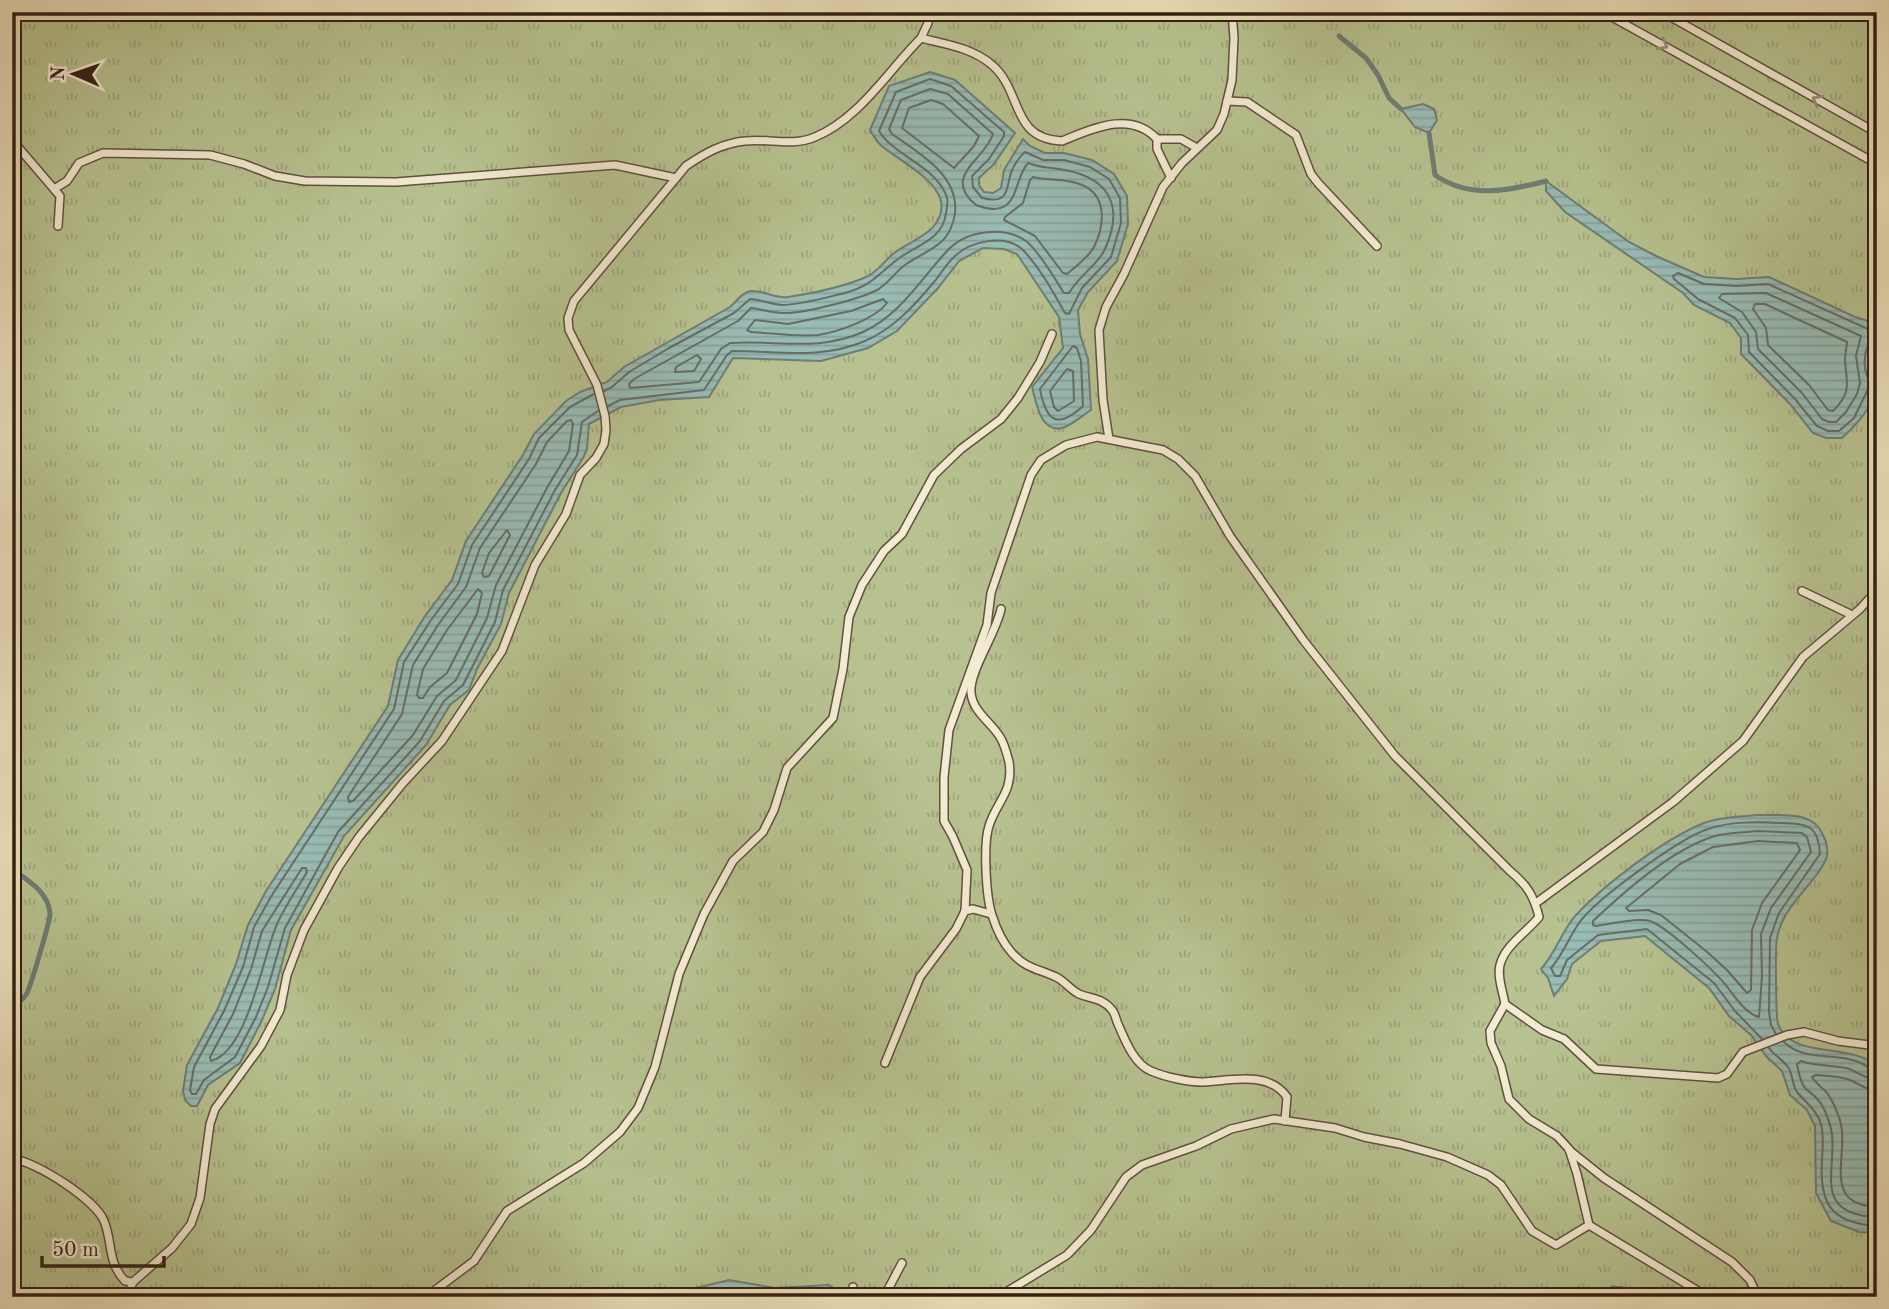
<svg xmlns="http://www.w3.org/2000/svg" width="1889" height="1309" font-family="'Old Standard TT',serif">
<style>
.grass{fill:url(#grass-tufts);stroke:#747153;stroke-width:2}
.water{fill:url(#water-rules);stroke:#6f7e75;stroke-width:2}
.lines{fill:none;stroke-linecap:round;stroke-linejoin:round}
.shore{stroke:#656e66;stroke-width:2}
.stream{stroke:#6f7e75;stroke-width:5}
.lane-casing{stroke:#60503f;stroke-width:10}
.lane{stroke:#f3ebd2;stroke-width:7}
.oneway{stroke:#9c907d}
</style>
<defs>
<pattern id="grass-tufts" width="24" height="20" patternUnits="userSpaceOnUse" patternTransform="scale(1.75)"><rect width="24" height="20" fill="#b7c290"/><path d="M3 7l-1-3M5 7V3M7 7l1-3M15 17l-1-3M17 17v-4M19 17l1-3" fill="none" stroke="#9ea67b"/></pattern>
<pattern id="water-rules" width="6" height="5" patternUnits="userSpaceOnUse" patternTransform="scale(1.75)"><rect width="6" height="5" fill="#99bcb5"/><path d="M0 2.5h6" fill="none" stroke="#84a19b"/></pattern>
</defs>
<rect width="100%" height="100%" fill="#ece0ba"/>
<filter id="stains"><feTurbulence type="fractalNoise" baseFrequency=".00286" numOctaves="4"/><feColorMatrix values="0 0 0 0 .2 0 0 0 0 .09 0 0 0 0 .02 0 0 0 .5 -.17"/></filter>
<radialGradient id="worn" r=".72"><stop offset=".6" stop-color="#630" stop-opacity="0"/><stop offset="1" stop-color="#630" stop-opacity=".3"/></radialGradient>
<rect class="grass" x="12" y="12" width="1865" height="1285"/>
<g class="water">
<path d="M930 72 955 80 1015 133 994 164 979 178V185L984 192 993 193 1001 188 1004 170 1023 139 1030 146 1045 153H1064L1092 160 1114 174 1127 196 1128 224 1117 261 1088 292 1078 310 1080 334 1088 359 1091 410C1083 415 1071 426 1062 428 1040 433 1036 401 1032 387L1063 348 1059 317 1017 254 1004 249 983 248 959 261 938 288 897 331 868 348 821 361 733 358 709 397 659 400 621 407 589 424 587 449 583 458 561 493 509 593 501 624 477 669 469 690 450 705 426 745 344 836 291 930 275 989 262 1020 240 1063 208 1085 197 1106H191L185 1100 183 1091 187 1065 218 1008 236 964 248 925 266 891 388 706 398 660 425 616 452 580 466 541 523 455 534 434 566 401 580 392 607 382 624 367 730 307C736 302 742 292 751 291 763 290 775 299 788 297 814 293 841 288 866 277 877 273 884 261 894 253 911 240 946 231 941 201 936 179 899 160 883 147 877 143 874 136 870 130L889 86Z"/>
<polygon points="1423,104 1434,109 1437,120 1429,133 1415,127 1401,109"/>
<path d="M1546 181 1629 242 1656 256 1704 277 1737 279 1769 277 1855 317C1868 320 1880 325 1877 341 1876 347 1872 351 1872 357 1871 366 1875 375 1875 384 1875 406 1857 424 1842 438H1826L1813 433 1790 404 1741 354V338L1730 323 1694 305 1683 293 1565 212 1546 191Z"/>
<path d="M1757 815C1781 816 1813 810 1823 835 1826 841 1828 850 1827 856 1823 873 1793 899 1784 918 1781 924 1778 932 1777 938 1775 946 1776 1018 1778 1024 1792 1061 1852 1041 1877 1067V1233L1859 1232 1831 1221 1816 1193 1815 1126 1807 1110 1790 1095 1782 1071 1766 1056 1751 1035 1729 1016 1709 988 1645 936 1601 941 1572 964 1567 979 1554 996 1548 978 1541 969C1556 953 1562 930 1576 915 1605 884 1664 839 1704 823 1719 817 1740 817 1757 815Z"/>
<polygon points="729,1280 775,1288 829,1285 834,1289 838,1297 658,1297 679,1288 696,1288"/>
</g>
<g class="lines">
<g class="shore">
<path d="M930 89 948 94 993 134C985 160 941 176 976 205 1021 222 1012 180 1028 163 1044 169 1051 167 1065 170 1112 179 1124 209 1104 251 1096 266 1078 277 1069 293H1064C1055 279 1039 251 1026 241 1003 225 965 231 947 251 920 280 900 315 863 332 818 352 777 340 730 343L721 349 699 382 630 388 629 384 634 379 738 321 751 308C761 309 772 313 783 313 802 314 860 299 877 290 888 284 895 272 905 265 917 256 930 252 941 242 949 235 954 223 955 213 959 175 919 153 892 134L889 129 901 100Z"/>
<polygon points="931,100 943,104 979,136 974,146 954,168 902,128 909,108"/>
<path d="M1033 177C1049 181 1066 178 1082 185 1107 195 1105 225 1094 247 1089 257 1075 267 1067 274L1063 273 1035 236 1004 220 1005 217 1023 203 1030 180Z"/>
<polygon points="1766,293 1861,336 1856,356 1860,383 1857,394 1846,412 1836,422 1829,422 1822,419 1802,393 1758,349 1756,332 1742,312 1719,298 1722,294"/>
<path d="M883 299 887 303C875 319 838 332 818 335 796 337 772 333 751 332L747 330 755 320 788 324 851 311Z"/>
<path d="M1755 304H1765L1847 342C1847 347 1845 353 1845 359 1846 382 1853 392 1833 411L1828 410 1809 385 1768 345 1766 328 1753 309Z"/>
<path d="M1877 333 1768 284 1737 286 1704 284 1678 273 1673 276 1674 279 1698 299 1735 318 1748 335 1749 352 1795 399 1817 426 1828 431H1839L1854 418 1871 383C1863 372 1863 357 1868 345L1877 342"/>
<path d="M1073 346 1077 348 1081 361 1083 406C1057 430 1046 421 1040 389Z"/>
<polygon points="697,355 701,359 694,371 675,372 676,367"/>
<polygon points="1067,369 1073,371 1074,401 1058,411 1054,407 1050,391"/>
<path d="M604 391 612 387 629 372 669 348 734 313 750 299C761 300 771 304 782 305 799 305 828 297 845 293 873 285 877 275 898 259 916 245 943 240 946 213 947 208 948 202 947 197 935 165 895 157 879 131L896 92 930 79 951 86 1004 132V136L989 159 972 176 973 187 982 198C1012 205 1005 187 1012 170 1015 164 1020 156 1025 152L1043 160H1064L1090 167 1109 179 1120 198 1121 223 1111 257 1082 288 1069 314 1065 313C1053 292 1040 268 1023 250 1005 233 970 241 954 257 946 264 941 274 934 282 915 305 893 329 865 341 820 360 779 351 732 351L727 355 704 390 620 400 608 406"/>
<polyline points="594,394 570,407 539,438 529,459 472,545 458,584 431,620 404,662 394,709 272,895 254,927 243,967 224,1011 194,1067 190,1090 192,1094 196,1094 204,1080 235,1057 256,1017 268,987 285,928 338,832 420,741 444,701 463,685 495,622 503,590 555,490 577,455 582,422 598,411"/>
<polygon points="567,421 571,420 573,424 569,451 548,486 496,585 487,618 456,680 437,696 413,735 353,801 349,802 348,797 402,714 413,665 438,625 466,587 480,548 536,464 547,442"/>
<polygon points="507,530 510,535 489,576 484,577 482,573 489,553"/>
<polygon points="478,589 482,593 477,614 447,673 430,687 423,698 419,698 417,695 423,669 447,630"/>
<path d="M1758 831 1802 833 1807 837 1811 852 1771 908 1761 934 1762 976 1759 1017C1746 1014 1736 998 1728 988 1718 974 1666 926 1650 921 1639 917 1608 924 1596 926L1593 925V921C1625 891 1668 853 1709 838 1723 832 1742 833 1758 831Z"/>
<polygon points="1758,841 1797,843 1800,850 1762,903 1752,930 1751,990 1747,993 1727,970 1706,951 1661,915 1648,910 1629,911 1626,908 1680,864 1713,847"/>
<path d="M302 868H306L307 872C297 889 285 906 277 924 263 955 248 1052 211 1061L210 1057 233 1014 251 969 262 931Z"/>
<path d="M1762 1039 1735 1011 1714 983 1647 929 1598 935 1567 960 1560 976H1555L1551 968C1563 955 1569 937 1579 923 1596 899 1680 838 1708 829 1730 821 1759 822 1782 823 1808 824 1818 825 1820 854L1779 913 1770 938 1769 1012 1771 1025 1776 1034"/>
<path d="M1784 1042C1805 1063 1838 1051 1863 1064 1869 1067 1869 1070 1877 1071"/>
<path d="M1769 1048C1774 1055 1783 1060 1788 1067 1793 1074 1792 1085 1797 1092 1806 1103 1815 1108 1820 1121 1824 1132 1823 1147 1822 1159 1819 1203 1830 1223 1877 1226"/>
<path d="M1877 1080C1865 1079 1857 1071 1846 1068 1831 1065 1815 1066 1801 1061L1797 1064C1798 1070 1800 1079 1803 1085 1806 1091 1814 1094 1818 1100 1823 1105 1826 1113 1828 1119 1845 1159 1803 1214 1877 1217"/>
<path d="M1877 1090C1865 1090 1860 1084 1850 1080 1839 1076 1827 1076 1816 1075L1812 1077C1816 1084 1822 1087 1827 1093 1832 1099 1836 1109 1839 1117 1852 1153 1818 1204 1877 1207"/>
<polyline points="674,1297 698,1295 729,1288 775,1295 826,1293 830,1297"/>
</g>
<g class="stream">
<polyline points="1339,36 1366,58 1378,75 1389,98 1401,109"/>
<path d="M1429 133 1435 175C1469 199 1509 191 1546 181"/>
<path d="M12 869C27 880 49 892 50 914 50 921 31 985 27 993 24 999 17 1004 12 1009"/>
<polyline points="1612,1288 1623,1289 1638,1297"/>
</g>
<defs>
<g id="lane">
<polyline points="1603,12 1877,164"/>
<polyline points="1662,12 1877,133"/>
<path d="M921 38C945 44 973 48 992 65 1023 91 1010 139 1062 141 1092 129 1130 110 1157 139V149L1171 178"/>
<polyline points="1227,101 1247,102 1296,135 1311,174 1318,183 1377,246"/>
<polyline points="1157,139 1181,139 1197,148"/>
<polyline points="12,140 60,196 58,226"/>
<polyline points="54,189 67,181 79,163 103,153 210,155 244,164 275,176 305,181 396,182 615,165 676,178"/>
<polyline points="1109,439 1103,400 1099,330 1106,307 1124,274 1163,187 1182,163 1217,130 1224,114 1232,80 1234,38 1232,12"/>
<polyline points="1802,591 1852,615"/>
<path d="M1001 609C996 634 969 671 971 693 973 712 991 722 1000 737 1004 743 1007 754 1009 762 1014 792 996 802 989 826 983 844 986 897 992 915 996 928 1003 943 1012 953 1026 969 1040 969 1058 978 1065 982 1071 990 1079 994 1091 999 1103 998 1112 1010 1115 1013 1116 1020 1118 1024 1125 1040 1134 1064 1151 1071 1165 1077 1188 1082 1203 1082 1231 1081 1268 1070 1287 1097L1285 1121"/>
<polyline points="1536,903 1673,802 1743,741 1803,657 1860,609 1877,590"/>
<polyline points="965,911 973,909 991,914"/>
<polyline points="1505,1004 1542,1030 1564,1039 1596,1069 1718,1078 1727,1074 1743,1052 1787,1035 1804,1032 1838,1041 1877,1046"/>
<path d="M885 1063 920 977 956 929 965 911 967 870 953 837 944 821V777L949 730 987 625 991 593 1031 475 1041 460 1066 445 1097 437 1163 450 1178 459 1195 476 1230 536 1304 641 1395 756 1510 871C1527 885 1534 896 1539 917 1527 932 1505 945 1500 965 1497 977 1503 992 1505 1004L1490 1031 1491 1043 1501 1066 1509 1099 1529 1119 1557 1136 1569 1149 1577 1174 1589 1225 1556 1245 1532 1231 1501 1185 1488 1175 1447 1157 1400 1144 1364 1137 1335 1128 1274 1119 1231 1129 1196 1146 1142 1165 1126 1177 1091 1230 1067 1255 998 1297"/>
<polyline points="1569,1150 1604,1178 1732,1262 1750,1280 1758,1297"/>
<path d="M12 1159C34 1160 96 1200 104 1221 113 1243 107 1262 125 1281L133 1282 172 1248 191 1224 200 1198 210 1124 215 1109 261 1046 280 1010 287 975 304 930 338 868 359 837 403 783 442 741 502 651 535 565 566 514 580 475 596 458 604 444 606 430 605 416 597 385 569 330 568 318 574 301 686 166C705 153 723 143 745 141 769 138 791 147 815 137 859 119 888 71 921 38L928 23 930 12"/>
<polyline points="1589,1225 1708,1297"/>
<polyline points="853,1287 853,1297"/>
<polyline points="127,1297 133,1282"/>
<polyline points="426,1297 474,1261 507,1211 584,1163 620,1132 638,1108 655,1067 679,974 704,914 733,861 763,832 774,810 787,768 833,718 843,669 849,617 862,585 884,551 902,534 934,475 961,449 1001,419 1018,398 1040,362 1052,334"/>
<polyline points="884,1297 902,1263"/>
</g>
</defs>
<use href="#lane" class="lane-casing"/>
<use href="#lane" class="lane"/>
</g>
<defs><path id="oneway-chevron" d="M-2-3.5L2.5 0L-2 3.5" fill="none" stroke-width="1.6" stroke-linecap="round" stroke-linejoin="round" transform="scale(1.75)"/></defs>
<g class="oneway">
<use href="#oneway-chevron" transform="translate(1663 45) rotate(29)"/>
<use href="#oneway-chevron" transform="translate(1817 100) rotate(-151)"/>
</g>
<rect width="1889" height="1309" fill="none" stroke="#ece0ba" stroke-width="42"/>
<rect x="14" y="14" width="1861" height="1281" fill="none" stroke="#312016" stroke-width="3.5"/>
<rect x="21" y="21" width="1847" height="1267" fill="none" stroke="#312016" stroke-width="2"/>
<g transform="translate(74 74) rotate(272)" stroke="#f3ebd2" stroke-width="5" paint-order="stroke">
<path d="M0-5L12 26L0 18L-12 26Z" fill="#312016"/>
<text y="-10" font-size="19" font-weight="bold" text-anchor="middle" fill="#312016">N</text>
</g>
<path d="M42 1256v10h122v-10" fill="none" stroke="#312016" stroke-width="3.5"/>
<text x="52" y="1256" font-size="21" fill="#312016" stroke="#f3ebd2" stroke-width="5" paint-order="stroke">50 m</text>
<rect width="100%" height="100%" filter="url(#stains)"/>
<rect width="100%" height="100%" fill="url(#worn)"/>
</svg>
